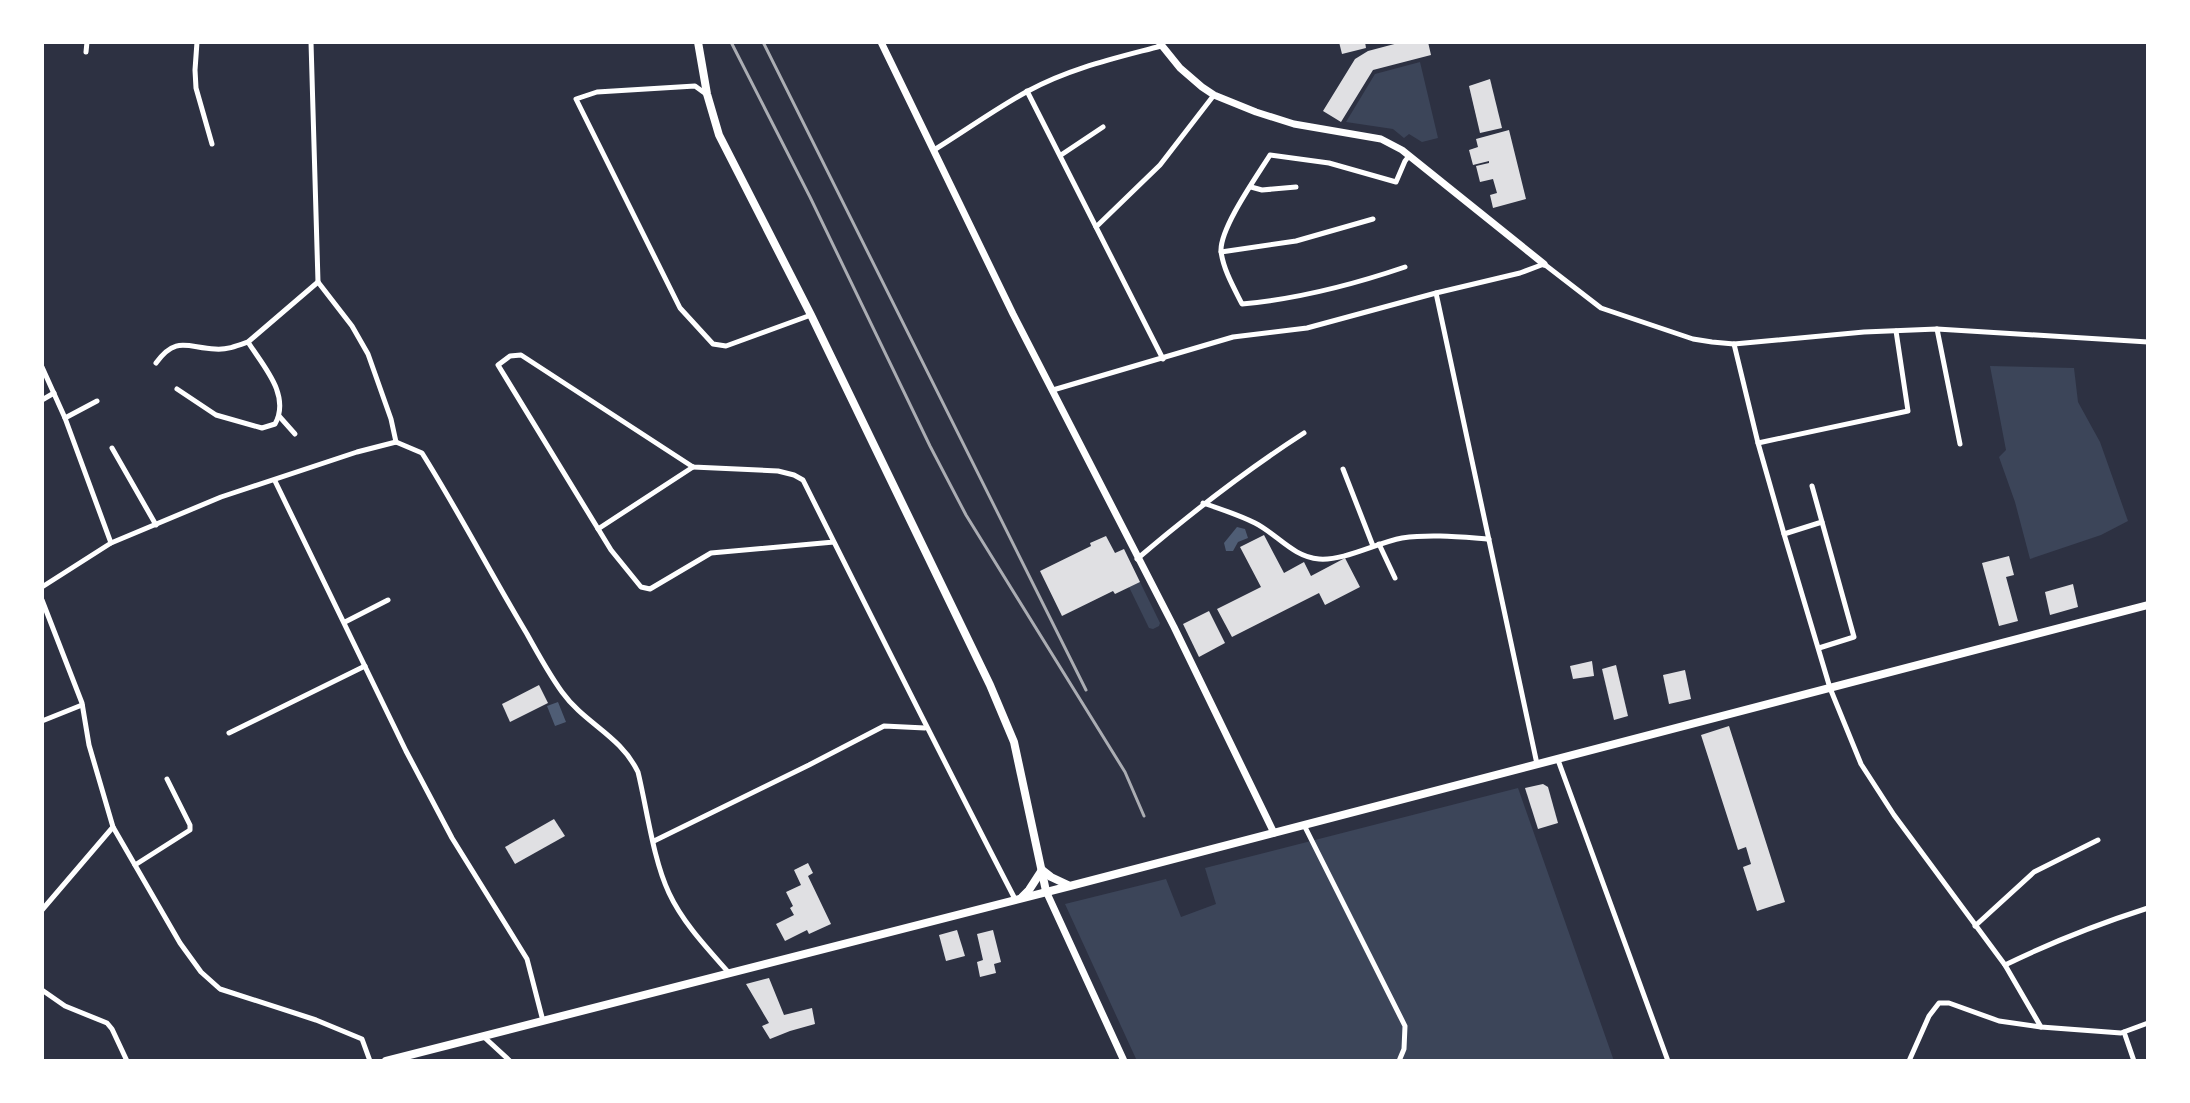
<svg xmlns="http://www.w3.org/2000/svg" width="2190" height="1103" font-family="'Golos Text',sans-serif">
<style>
.green{fill:#3c4559}
.water{fill:#4f5d75}
.building{fill:#e0e0e3}
.lines{fill:none;stroke-linecap:round;stroke-linejoin:round}
.minor{stroke:#fff;stroke-width:5}
.tertiary{stroke:#fff;stroke-width:7}
.secondary{stroke:#fff;stroke-width:8}
.rail{stroke:#abadb3;stroke-width:3}
</style>
<rect width="100%" height="100%" fill="#2d3142"/>
<g class="green">
<polygon points="1420,62 1438,138 1422,142 1409,134 1404,138 1393,129 1346,122 1375,74"/>
<polygon points="1990,366 2074,368 2078,402 2100,442 2128,521 2101,535 2030,559 2015,502 1999,457 2006,450"/>
<polygon points="1140,582 1160,623 1159,626 1153,629 1149,628 1129,587"/>
<polygon points="1518,788 1614,1061 1137,1061 1065,904 1166,879 1181,917 1216,904 1205,868"/>
</g>
<g class="water">
<polygon points="1237,527 1245,529 1248,538 1238,542 1233,551 1226,551 1224,543"/>
<polygon points="558,702 566,722 555,726 547,706"/>
</g>
<g class="building">
<polygon points="1339,42 1365,42 1366,48 1342,54"/>
<polygon points="1402,42 1428,42 1431,55 1373,70 1341,122 1323,111 1355,59 1368,51"/>
<polygon points="1490,79 1502,128 1480,133 1469,86"/>
<polygon points="1509,130 1526,199 1493,208 1490,195 1497,193 1493,179 1480,182 1476,166 1489,163 1489,161 1473,165 1469,150 1478,147 1476,139"/>
<polygon points="1264,535 1284,573 1304,562 1311,576 1345,558 1360,587 1325,605 1319,593 1232,637 1217,609 1261,587 1240,547"/>
<polygon points="1106,536 1115,553 1124,549 1140,582 1115,594 1113,591 1062,616 1040,571 1091,546 1090,543"/>
<polygon points="2009,556 2014,575 2006,577 2018,621 1999,626 1982,563"/>
<polygon points="2073,584 2078,607 2050,615 2045,592"/>
<polygon points="1209,611 1225,643 1199,657 1183,624"/>
<polygon points="1592,661 1594,676 1573,679 1570,666"/>
<polygon points="1616,665 1628,716 1614,720 1602,669"/>
<polygon points="1685,670 1691,699 1669,704 1663,675"/>
<polygon points="539,685 548,703 510,722 502,704"/>
<polygon points="1729,726 1785,902 1757,911 1743,867 1751,864 1746,847 1738,850 1701,735"/>
<polygon points="1543,784 1548,787 1558,823 1538,829 1525,788"/>
<polygon points="554,819 565,836 515,864 505,847"/>
<polygon points="808,863 813,873 808,876 831,924 809,934 807,930 785,941 776,924 794,915 790,908 793,906 786,892 801,885 794,870"/>
<polygon points="957,930 965,956 946,961 939,935"/>
<polygon points="993,930 1001,962 994,964 996,973 980,977 977,962 983,960 977,934"/>
<polygon points="769,978 784,1015 812,1008 815,1024 790,1031 770,1039 762,1026 769,1023 746,984"/>
</g>
<g class="lines">
<g class="minor">
<polyline points="197,42 195,70 196,88 212,144"/>
<polyline points="311,42 318,282 352,326 368,354 391,419 396,442"/>
<polyline points="86,52 87,42"/>
<polyline points="1027,91 1163,359"/>
<polyline points="706,94 695,86 597,92 576,99 680,308 713,344 726,346 811,315"/>
<path d="M934 150C965 131 995 109 1028 91 1070 68 1116 58 1161 46"/>
<polyline points="1061,155 1103,127"/>
<polyline points="1251,187 1262,190 1296,187"/>
<polyline points="1096,227 1160,165 1214,95"/>
<polyline points="1221,252 1296,241 1373,219"/>
<path d="M1405 267C1352 285 1298 299 1242 304 1234 288 1223 269 1221 251 1220 228 1257 176 1270 155L1329 163 1396 182 1405 161 1409 156"/>
<polyline points="1436,293 1537,764"/>
<polyline points="1937,329 1960,444"/>
<polyline points="1734,344 1758,443 1784,534 1830,688 1861,764 1894,815 2005,965 2041,1027"/>
<path d="M156 363C176 335 188 348 215 349 227 350 237 346 248 342"/>
<polyline points="42,367 65,418 111,543"/>
<path d="M177 389 216 415 262 428 275 424C291 395 263 366 248 342L318 282"/>
<polyline points="1053,390 1233,337 1307,328 1436,293 1520,273 1544,264 1601,308 1693,339 1712,342 1734,344 1864,332 1937,329 2148,342"/>
<polyline points="42,400 54,393"/>
<polyline points="279,416 295,434"/>
<polyline points="65,418 97,401"/>
<path d="M396 442 422 453C459 512 491 574 527 634 538 654 549 674 562 692 585 724 620 735 638 772 647 809 653 859 669 893 683 923 707 948 729 973"/>
<polyline points="1758,443 1908,411 1896,331"/>
<polyline points="112,448 156,525"/>
<polyline points="1343,469 1373,546"/>
<polyline points="275,481 406,751 452,838 527,959 543,1021"/>
<polyline points="1812,486 1854,637 1819,648"/>
<path d="M1203 503C1221 509 1239 515 1255 523 1277 534 1293 557 1319 559 1344 561 1376 543 1402 538 1431 534 1460 537 1489 539"/>
<polyline points="598,529 693,467"/>
<polyline points="1784,534 1822,522"/>
<path d="M834 542 711 553 650 589 641 587 611 550 498 365 510 356 521 355 693 467 778 471 794 475 803 480C873 620 943 760 1015 899"/>
<polyline points="1379,544 1395,578"/>
<path d="M1137 559C1191 513 1245 471 1304 433"/>
<polyline points="42,587 111,543 221,497 357,452 396,442"/>
<polyline points="42,600 82,703 89,745 113,827 180,943 201,972 220,989 316,1020 362,1039 370,1061"/>
<polyline points="345,622 388,600"/>
<polyline points="42,721 82,705"/>
<polyline points="229,733 365,666"/>
<polyline points="1558,760 1668,1061"/>
<polyline points="1304,825 1405,1026 1404,1049 1399,1061"/>
<polyline points="654,841 809,765 884,726 925,728"/>
<polyline points="135,865 190,830 190,825 167,779"/>
<polyline points="42,910 113,827"/>
<polyline points="1975,926 2034,872 2098,840"/>
<path d="M2005 965C2052 942 2098 924 2148 908"/>
<polyline points="42,990 65,1006 107,1023 112,1029 127,1061"/>
<polyline points="2124,1032 2134,1061"/>
<polyline points="484,1037 510,1061"/>
<polyline points="1909,1061 1929,1016 1939,1003 1949,1003 1999,1021 2041,1027 2121,1033 2148,1023"/>
</g>
<g class="tertiary">
<polyline points="881,42 1013,314 1174,627 1274,833"/>
<polyline points="1159,42 1180,68 1202,87 1214,95 1256,112 1294,124 1381,139 1402,150 1544,264"/>
<polyline points="1046,891 1124,1061"/>
</g>
<g class="secondary">
<polyline points="698,42 707,94 719,135 811,315 990,685 1014,742 1046,891"/>
<polyline points="1042,870 1051,877 1068,885"/>
<polyline points="1022,897 1029,890 1042,870"/>
<polyline points="386,1061 1070,886 2148,605"/>
</g>
<g class="rail">
<polyline points="731,42 810,197 930,446 966,515 1125,772 1144,816"/>
<polyline points="763,42 1086,690"/>
</g>
</g>
<rect width="2190" height="1103" fill="none" stroke="#ffffff" stroke-width="88"/>
</svg>
